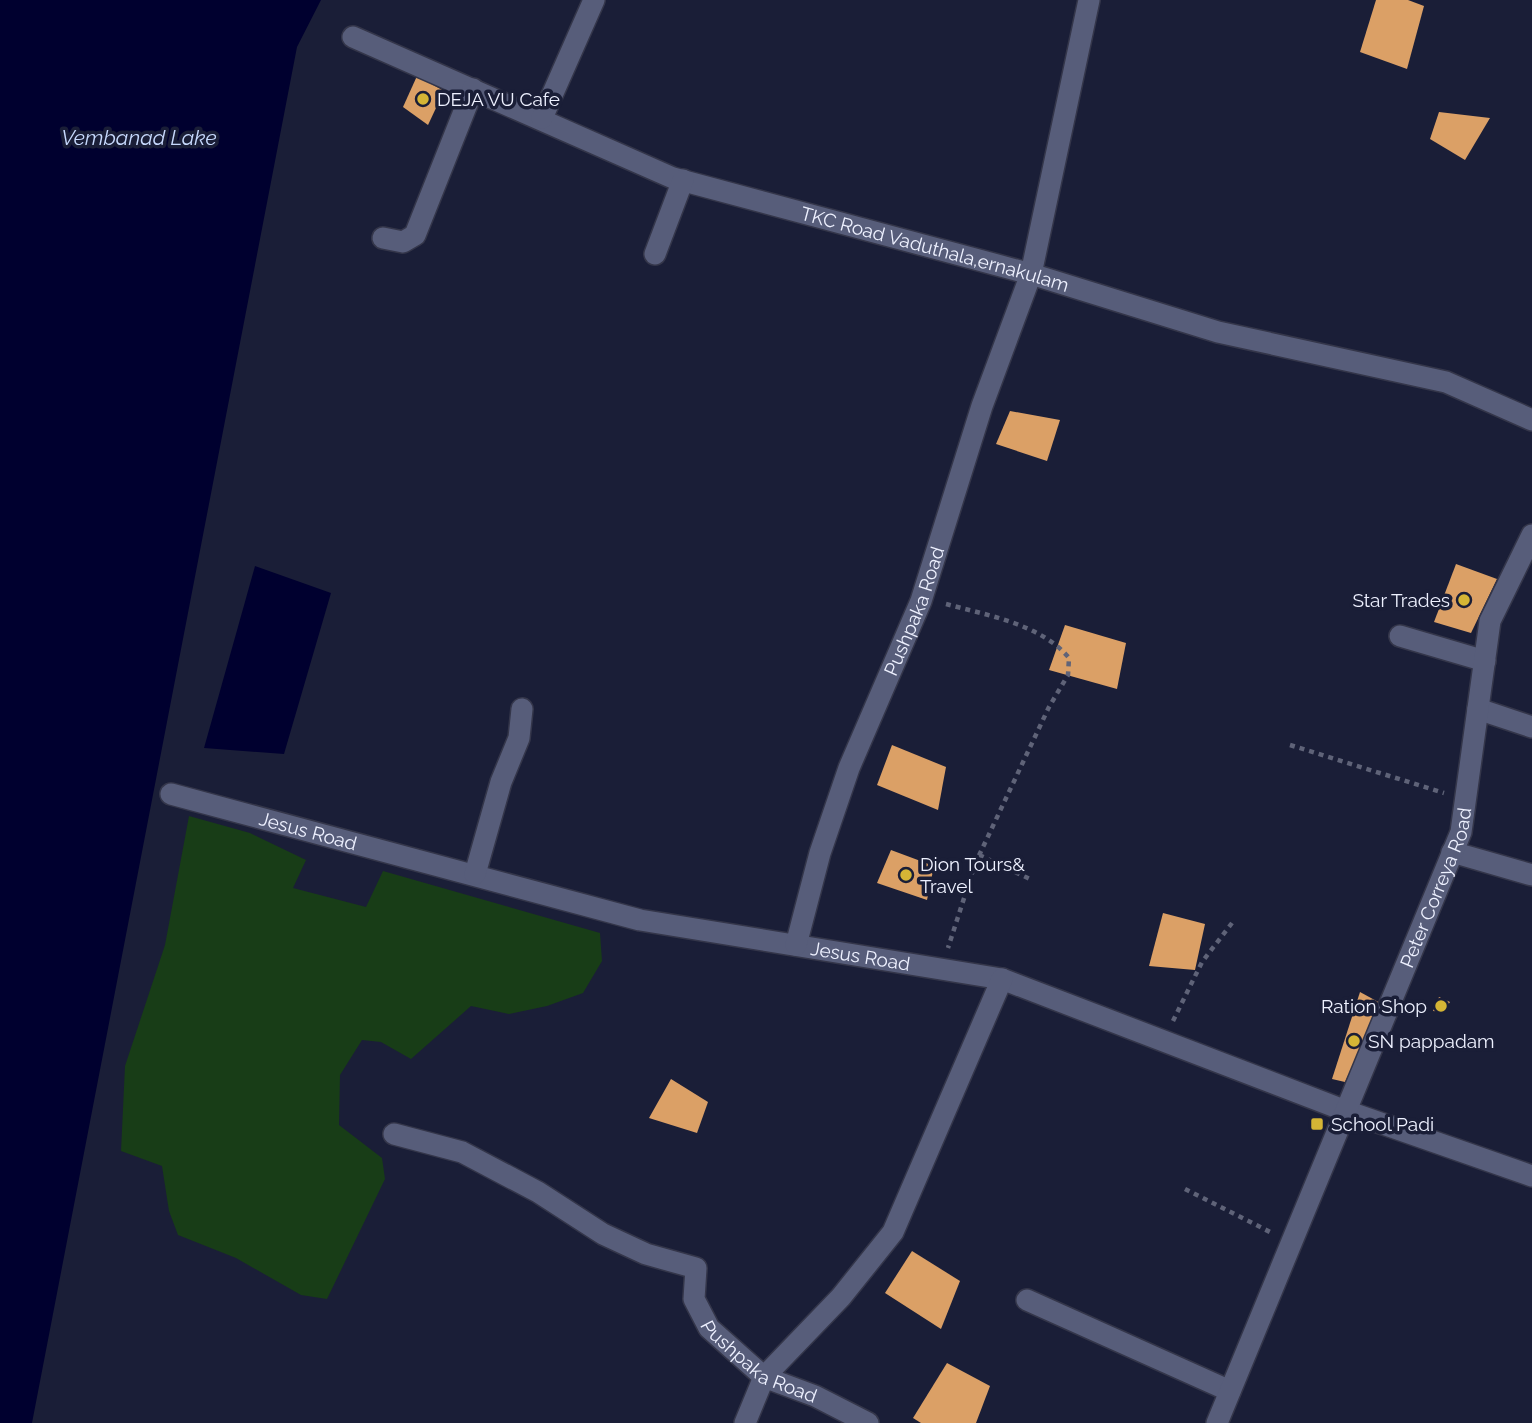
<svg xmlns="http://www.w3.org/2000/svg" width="1532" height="1423" font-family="Raleway,sans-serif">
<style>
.green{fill:#183d17}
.water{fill:#00002f}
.building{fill:#dba066}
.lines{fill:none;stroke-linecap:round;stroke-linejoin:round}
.minor-casing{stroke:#34364a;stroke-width:24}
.path{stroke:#5f6378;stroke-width:4.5;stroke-dasharray:5 5;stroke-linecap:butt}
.minor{stroke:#575d7a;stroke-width:21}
.poi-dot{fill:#d5b535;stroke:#1a1e37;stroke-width:2.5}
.labels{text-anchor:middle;stroke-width:7;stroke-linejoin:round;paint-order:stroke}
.poi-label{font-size:19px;fill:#eef1ff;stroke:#1a1e37;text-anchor:start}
.street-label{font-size:19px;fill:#eef1ff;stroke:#1a1e37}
.water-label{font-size:21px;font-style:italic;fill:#c7d9fd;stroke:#1a1e37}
</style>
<rect width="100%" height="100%" fill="#1a1e37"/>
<polygon class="green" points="189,816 250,833 306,860 293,888 366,907 383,871 600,933 602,961 583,993 547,1006 509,1014 471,1006 411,1059 381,1042 362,1040 340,1075 339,1125 382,1158 385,1179 327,1299 301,1295 236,1258 178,1235 169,1211 162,1166 121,1151 125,1066 165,945"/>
<g class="water">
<polygon points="0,0 321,0 297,47 32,1423 0,1423"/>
<polygon points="255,566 331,593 284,754 204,748"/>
</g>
<g class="building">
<polygon points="1376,0 1408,0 1424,6 1407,69 1360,52"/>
<polygon points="417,76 444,91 428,125 403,107"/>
<polygon points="1439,112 1490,118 1465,160 1430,139"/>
<polygon points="1010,411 1060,420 1047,461 996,444"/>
<polygon points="1456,564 1497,579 1471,633 1434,622"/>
<polygon points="1065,625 1126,643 1117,689 1049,670"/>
<polygon points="892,745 946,767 938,810 877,785"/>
<polygon points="891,850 934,866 927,900 877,883"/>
<polygon points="1163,913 1205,924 1195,970 1149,966"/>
<polygon points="1360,992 1382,1004 1345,1082 1332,1079"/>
<polygon points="1439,997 1450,1002 1443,1012 1433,1011"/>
<polygon points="671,1079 708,1102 697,1133 649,1118"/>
<polygon points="912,1251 960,1281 941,1329 885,1293"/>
<polygon points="947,1363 990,1386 976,1423 921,1423 913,1418"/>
</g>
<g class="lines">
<defs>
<g id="minor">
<path id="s1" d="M353 37 673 178 1031 274 1218 332 1446 382 1532 420"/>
<polyline points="542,118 594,0"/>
<polyline points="383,238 403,242 415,235 473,89"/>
<polyline points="655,254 683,180"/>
<polyline points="1400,636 1485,661"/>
<polyline points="1478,709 1532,727"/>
<path id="s2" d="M171 794 640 920 1002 979 1346 1111 1532 1176"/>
<polyline points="1452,852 1532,875"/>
<polyline points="475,874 501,782 519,738 522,709"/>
<path id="s3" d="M796 945 820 853 849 768 921 601 982 406 1031 274 1089 0"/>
<path id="s4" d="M394 1134 462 1152 538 1192 603 1234 646 1254 696 1268 694 1299 709 1328 764 1377 815 1396 868 1423"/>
<polyline points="1027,1300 1230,1391"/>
<polyline points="745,1423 764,1377 841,1297 893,1232 1002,979"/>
<path id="s5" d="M1217 1423 1461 832 1490 621 1532 535"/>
</g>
</defs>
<use href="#minor" class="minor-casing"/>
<g class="path">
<path d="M946 604C986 615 1041 624 1069 658L1068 675 1049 707 975 864 948 948"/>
<polyline points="1290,745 1444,793"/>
<polyline points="979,855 1032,880"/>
<polyline points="1173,1021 1202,962 1232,923"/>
<polyline points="1185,1189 1272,1233"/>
</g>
<use href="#minor" class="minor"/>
</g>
<g class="poi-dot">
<circle cx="423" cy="99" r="7"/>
<circle cx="1464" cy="600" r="7"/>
<circle cx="906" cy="875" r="7"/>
<circle cx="1441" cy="1006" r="7"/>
<circle cx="1354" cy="1041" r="7"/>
<rect x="1310" y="1117" width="14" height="14" rx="3.5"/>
</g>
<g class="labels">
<g class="poi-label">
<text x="437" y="106">DEJA VU Cafe</text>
<text x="1450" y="607" text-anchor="end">Star Trades</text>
<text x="920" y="871">Dion Tours&amp;<tspan x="920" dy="22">Travel</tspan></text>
<text x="1427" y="1013" text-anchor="end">Ration Shop</text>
<text x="1368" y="1048">SN pappadam</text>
<text x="1331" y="1131">School Padi</text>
</g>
<g class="street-label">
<text dy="7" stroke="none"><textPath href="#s1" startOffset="621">TKC Road Vaduthala,ernakulam</textPath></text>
<text dy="7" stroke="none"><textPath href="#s3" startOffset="355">Pushpaka Road</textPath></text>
<text dy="7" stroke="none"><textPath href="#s2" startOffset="142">Jesus Road</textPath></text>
<text dy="7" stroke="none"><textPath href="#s5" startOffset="579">Peter Correya Road</textPath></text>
<text dy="7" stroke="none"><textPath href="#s2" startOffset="709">Jesus Road</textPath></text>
<text dy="7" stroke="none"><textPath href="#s4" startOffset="458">Pushpaka Road</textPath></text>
</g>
<g class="water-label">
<text x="139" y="145">Vembanad Lake</text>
</g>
</g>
</svg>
